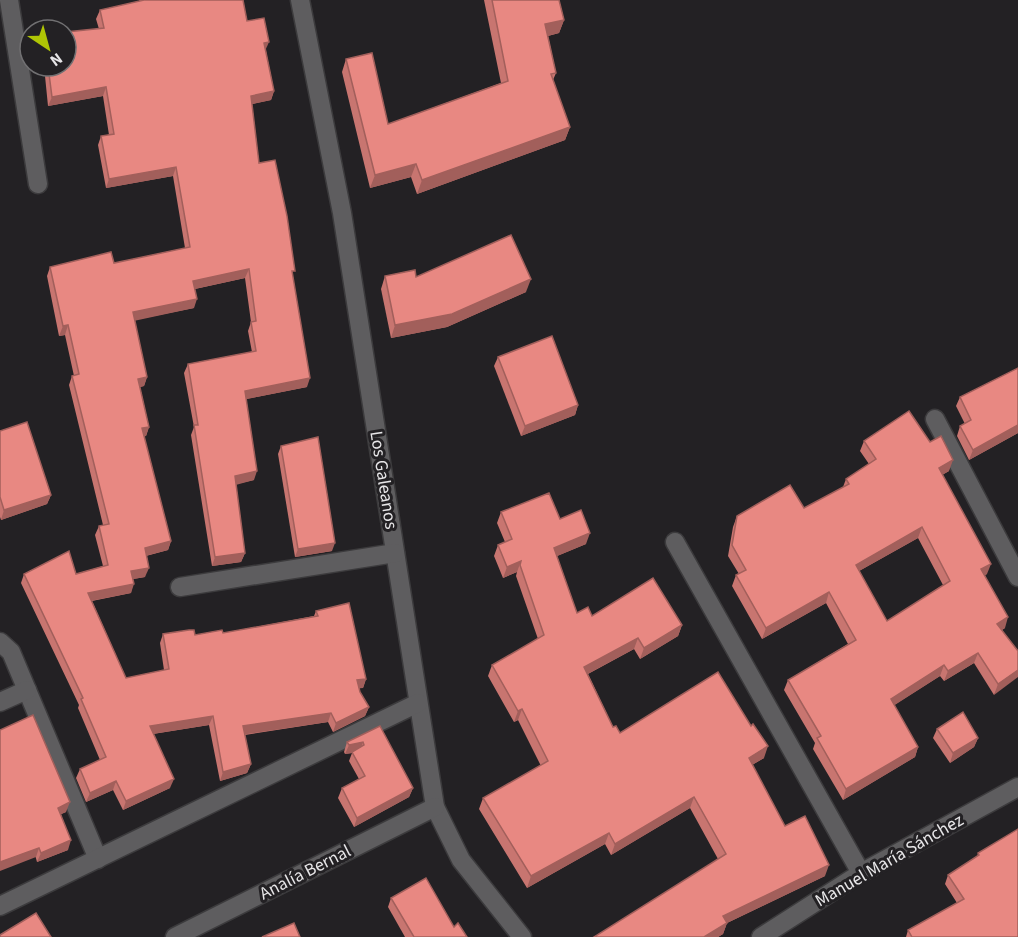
<svg xmlns="http://www.w3.org/2000/svg" width="1018" height="937" font-family="'Source Sans 3',sans-serif">
<style>
.lines{fill:none;stroke-linecap:round;stroke-linejoin:round}
.service-casing{stroke:#3c3b3d;stroke-width:21}
.minor-casing{stroke:#3c3b3d;stroke-width:21}
.service{stroke:#5e5d5f;stroke-width:18}
.minor{stroke:#5e5d5f;stroke-width:18}
.wall{fill:#c87570;fill-rule:evenodd}
.shaded-wall{fill:#a25f5b}
.building{fill:#e88882;stroke:#a25f5b;stroke-width:1.5;fill-rule:evenodd}
.labels{text-anchor:middle;stroke-width:6;stroke-linejoin:round;paint-order:stroke}
.street-label{font-size:18px;fill:#e7e6e8;stroke:#232124}
</style>
<rect width="100%" height="100%" fill="#232124"/>
<g class="lines">
<defs>
<polyline id="service" points="9,0 38,184"/>
<g id="minor">
<polyline points="300,0 342,213 435,807 461,860 522,937"/>
<polyline points="935,419 1018,577"/>
<polyline points="675,542 861,873"/>
<polyline points="180,587 395,553"/>
<polyline points="0,642 11,652 98,859"/>
<polyline points="0,702 27,690"/>
<polyline points="0,906 418,703"/>
<polyline points="175,937 435,807"/>
<polyline points="761,937 861,873 1018,787"/>
</g>
</defs>
<use href="#service" class="service-casing"/>
<use href="#minor" class="minor-casing"/>
<use href="#service" class="service"/>
<use href="#minor" class="minor"/>
</g>
<g class="wall">
<polygon points="139,0 243,0 247,21 266,51 274,91 271,100 252,104 259,163 293,277 307,387 246,399 254,480 236,484 245,553 241,562 212,566 191,435 194,427 184,373 188,364 252,352 248,331 251,322 245,278 195,289 194,308 134,320 147,377 144,386 140,387 149,427 146,436 144,436 171,541 168,550 146,556 145,577 133,579 131,593 92,601 126,678 164,670 160,643 163,634 195,635 223,633 314,616 316,611 366,679 363,688 359,688 360,692 369,707 365,716 333,732 328,722 245,735 251,764 247,773 220,781 209,725 153,734 170,788 123,810 113,790 86,802 76,778 80,769 100,760 78,708 79,705 21,583 24,574 76,574 103,566 95,535 99,526 103,525 69,385 72,376 74,376 65,335 59,336 47,276 50,267 114,263 185,248 173,176 106,188 98,145 101,136 109,135 103,96 48,106 44,66 66,66 99,29 96,19 100,10 140,1"/>
<polygon points="484,0 559,0 564,20 559,33 548,36 556,73 553,80 570,127 565,140 417,194 411,177 370,188 342,72 346,59 388,124 501,83"/>
<polygon points="385,276 416,277 526,292 447,327 391,338 381,289"/>
<polygon points="498,357 578,405 575,415 521,436 494,366"/>
<polygon points="1018,368 1018,433 969,460 957,436 960,426 965,424 956,406 960,397"/>
<polygon points="0,431 51,495 47,504 1,520 0,517"/>
<path d="M864 441 949 471 942 475 987 574 985 575 1005 628 1002 630 1018 651 994 695 974 663 944 681 940 676 894 705 918 747 915 757 843 800 813 749 815 743 784 690 788 680 848 644 826 603 762 639 732 586 736 575 739 574 728 556 733 527 737 516 804 508 843 487 846 479 869 464 860 451ZM918 538 943 585 887 621 859 571Z"/>
<polygon points="281,446 332,551 295,557 278,454"/>
<polygon points="501,512 560,519 586,544 557,556 577,613 592,616 682,625 678,636 640,659 634,649 588,674 613,727 620,733 764,758 752,765 785,826 825,876 727,923 723,934 718,937 594,937 718,859 690,808 611,855 605,844 527,888 479,809 483,798 541,766 518,720 514,722 488,676 492,665 538,639 516,576 517,572 503,578 494,556 498,545 505,542 497,523"/>
<polygon points="380,726 413,788 409,797 354,827 338,798 342,788 359,779 349,761 352,753 345,754 344,752 347,742"/>
<polygon points="937,729 978,738 974,747 950,763 933,738"/>
<polygon points="0,730 66,812 61,814 68,850 37,862"/>
<polygon points="978,853 1018,937 906,937 908,930 957,903 945,884 948,875 977,857"/>
<polygon points="391,898 454,927 467,937 405,937 388,907"/>
</g>
<g class="shaded-wall">
<polygon points="564,20 559,33 540,38 545,24"/>
<polygon points="269,42 265,51 264,43"/>
<polygon points="106,87 103,96 48,106 52,97"/>
<polygon points="274,91 271,100 248,105 251,96"/>
<polygon points="570,127 565,140 417,194 422,180"/>
<polygon points="416,164 411,177 370,188 375,175"/>
<polygon points="176,167 173,176 106,188 109,179"/>
<polygon points="249,269 245,278 190,290 193,281"/>
<polygon points="531,279 526,292 447,327 391,338 395,325"/>
<polygon points="197,299 194,308 129,322 133,312"/>
<polygon points="68,325 65,335 59,336 63,326"/>
<polygon points="147,377 144,386 135,388 138,379"/>
<polygon points="310,378 307,387 242,400 245,391"/>
<polygon points="578,405 575,415 521,436 525,426"/>
<polygon points="1018,425 1018,433 969,460 973,450"/>
<polygon points="149,427 146,436 139,438 142,428"/>
<polygon points="953,460 949,471 935,479 939,468"/>
<polygon points="257,471 254,480 232,486 235,476"/>
<polygon points="51,495 47,504 1,520 4,510"/>
<polygon points="922,527 918,538 852,575 856,565"/>
<polygon points="590,533 586,544 550,559 554,548"/>
<polygon points="171,541 168,550 141,557 145,548"/>
<polygon points="335,543 332,551 295,557 298,549"/>
<polygon points="245,553 241,562 212,566 215,557"/>
<polygon points="521,561 517,572 503,578 507,567"/>
<polygon points="991,564 987,574 978,579 981,569"/>
<polygon points="149,568 145,577 128,580 131,571"/>
<polygon points="134,584 131,593 85,602 88,593"/>
<polygon points="829,592 826,603 762,639 766,628"/>
<polygon points="1008,617 1005,628 993,634 997,624"/>
<polygon points="682,625 678,636 640,659 644,648"/>
<polygon points="638,638 634,649 580,678 584,667"/>
<polygon points="978,653 974,663 944,681 948,671"/>
<polygon points="944,665 940,676 887,710 891,699"/>
<polygon points="1018,670 1018,677 994,695 998,684"/>
<polygon points="366,679 363,688 353,689 357,680"/>
<polygon points="369,707 365,716 333,732 336,723"/>
<polygon points="522,709 518,720 514,722 518,711"/>
<polygon points="331,713 328,722 240,735 243,726"/>
<polygon points="213,716 209,725 146,735 150,726"/>
<polygon points="978,738 974,747 950,763 953,753"/>
<polygon points="363,742 360,751 352,752 352,753 345,754 349,745"/>
<polygon points="768,746 764,758 745,769 749,758"/>
<polygon points="918,747 915,757 843,800 846,789"/>
<polygon points="251,764 247,773 220,781 223,772"/>
<polygon points="174,779 170,788 123,810 126,801"/>
<polygon points="116,781 113,790 86,802 90,793"/>
<polygon points="413,788 409,797 354,827 357,818"/>
<polygon points="694,797 690,808 611,855 615,844"/>
<polygon points="70,802 66,812 55,817 58,808"/>
<polygon points="609,833 605,844 527,888 531,876"/>
<polygon points="71,840 68,850 37,862 41,853"/>
<polygon points="39,848 36,857 0,871 0,862"/>
<polygon points="829,865 825,876 727,923 723,934 718,937 704,937 723,916"/>
</g>
<g class="building">
<polygon points="144,0 243,0 247,21 264,18 269,42 264,43 274,91 251,96 259,163 275,160 287,216 295,271 292,271 310,378 245,391 257,471 235,476 245,553 215,557 194,425 198,425 188,364 256,351 251,322 256,321 249,269 193,281 197,299 133,312 147,377 138,379 149,427 142,428 171,541 145,548 149,568 131,571 134,584 88,593 126,678 169,669 163,634 189,630 194,630 195,635 222,630 223,633 318,616 316,611 349,603 366,679 357,680 360,692 369,707 336,723 331,713 243,726 251,764 223,772 213,716 150,726 174,779 126,801 116,781 90,793 80,769 106,757 81,699 83,698 24,574 69,551 76,574 108,565 99,526 109,524 72,376 79,374 68,325 63,326 50,267 111,252 114,263 190,247 176,167 109,179 101,136 114,134 106,87 52,97 48,66 66,66 66,32 104,28 100,10"/>
<polygon points="492,0 559,0 564,20 545,24 556,73 551,74 570,127 422,180 416,164 375,175 346,59 372,53 388,124 508,81"/>
<polygon points="511,235 531,279 452,314 395,325 385,276 415,270 416,277"/>
<polygon points="552,336 578,405 525,426 498,357"/>
<polygon points="1018,368 1018,425 973,450 960,426 971,420 960,397"/>
<path d="M909 411 930 442 941 436 953 460 939 468 991 564 981 569 1008 617 997 624 1018 651V670L998 684 978 653 948 671 944 665 891 699 918 747 846 789 817 738 821 736 788 680 856 640 829 592 766 628 736 575 746 570 732 545 737 516 790 485 804 508 849 484 846 479 876 459 864 441ZM922 527 950 581 887 621 856 565Z"/>
<polygon points="27,422 51,495 4,510 0,497 0,431"/>
<polygon points="318,437 335,543 298,549 281,446"/>
<polygon points="549,493 560,519 581,510 590,533 554,548 577,613 588,607 592,616 653,578 682,625 644,648 638,638 584,667 613,727 616,726 620,733 718,672 751,726 753,724 768,746 749,758 785,826 805,816 829,865 723,916 727,923 704,937 594,937 726,854 694,797 615,844 609,833 531,876 483,798 548,761 522,709 518,711 492,665 544,635 520,565 521,561 507,567 498,545 512,539 501,512"/>
<polygon points="963,712 978,738 953,753 937,729"/>
<polygon points="33,715 70,802 58,808 71,840 41,853 39,848 0,862 0,730"/>
<polygon points="380,726 413,788 357,818 342,788 365,776 352,752 364,745 363,742 349,745 347,742"/>
<polygon points="1018,829 1018,937 912,937 908,930 964,899 948,875 979,855 978,853"/>
<polygon points="426,878 454,927 458,923 467,937 414,937 391,898"/>
<polygon points="36,913 51,937 0,937 0,935"/>
<polygon points="294,923 300,937 262,937"/>
</g>
<g class="labels">
<g class="street-label">
<text transform="translate(384 480) rotate(81)" y="6">Los Galeanos</text>
<text transform="translate(889 860) rotate(-30)" y="6">Manuel María Sánchez</text>
<text transform="translate(305 872) rotate(-27)" y="6">Analía Bernal</text>
</g>
</g>
<g transform="translate(48 48) rotate(144)"><circle r="28" fill="#232124" stroke="#717072" stroke-width="1.5"/>
<path d="M0-4.5L10 22L0 15L-10 22Z" fill="#afc505"/>
<text y="-9" font-size="16" font-weight="bold" text-anchor="middle" fill="#e7e6e8">N</text>
</g>
</svg>
